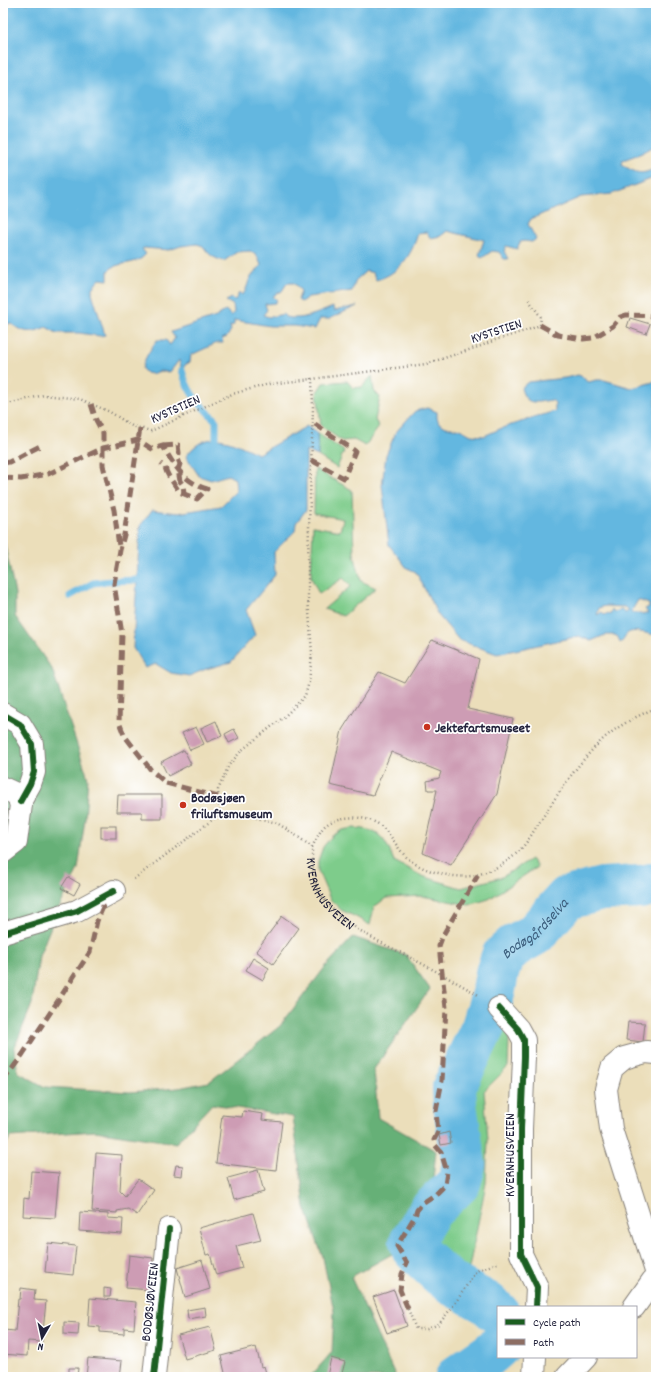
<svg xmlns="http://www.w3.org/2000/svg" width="659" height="1380" font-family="Dekko,sans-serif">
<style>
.green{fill:#7ecc8b;stroke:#507763}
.forest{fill:#66b077;stroke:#446959}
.water{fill:#64b7e0;stroke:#436c8e;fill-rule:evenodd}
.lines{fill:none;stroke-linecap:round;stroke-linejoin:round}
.stream{stroke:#64b7e0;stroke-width:7}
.river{stroke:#64b7e0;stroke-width:44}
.building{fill:#cd9cb4}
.minor-casing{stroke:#86807a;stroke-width:24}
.path{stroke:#86807a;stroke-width:2.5;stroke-dasharray:1 3;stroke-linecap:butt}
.minor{stroke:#fff;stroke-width:22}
.quiet{stroke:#8d6e63;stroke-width:5;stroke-dasharray:10 5;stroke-linecap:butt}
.cycleway-casing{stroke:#fff;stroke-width:8}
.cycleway{stroke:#1b5e20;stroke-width:6}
.poi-dot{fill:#c8321e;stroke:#fff;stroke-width:1.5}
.labels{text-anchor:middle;stroke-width:3.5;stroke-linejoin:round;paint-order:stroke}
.street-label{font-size:14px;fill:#22223b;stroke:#fff}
.poi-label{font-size:14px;font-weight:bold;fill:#22223b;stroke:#fff;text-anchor:start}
.water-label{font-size:15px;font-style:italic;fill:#3c5e7d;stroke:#fff}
</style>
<rect width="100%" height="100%" fill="#fff"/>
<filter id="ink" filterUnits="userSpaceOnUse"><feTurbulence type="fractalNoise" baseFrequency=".025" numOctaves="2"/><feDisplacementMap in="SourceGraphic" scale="8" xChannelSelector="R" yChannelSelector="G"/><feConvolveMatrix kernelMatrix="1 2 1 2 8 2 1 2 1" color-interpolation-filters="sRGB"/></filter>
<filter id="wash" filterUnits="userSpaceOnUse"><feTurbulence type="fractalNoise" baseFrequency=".012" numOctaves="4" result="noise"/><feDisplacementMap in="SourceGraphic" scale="16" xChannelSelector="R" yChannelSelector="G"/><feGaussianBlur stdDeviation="0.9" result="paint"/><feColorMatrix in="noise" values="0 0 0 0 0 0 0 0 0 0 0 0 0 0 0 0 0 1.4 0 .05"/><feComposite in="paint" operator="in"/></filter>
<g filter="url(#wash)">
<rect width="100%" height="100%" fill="#ebdeba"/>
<g class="green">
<polygon points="372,376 374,391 380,397 375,420 379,427 365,446 354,440 342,441 321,426 317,392 323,383 347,381 353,388 362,387"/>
<polygon points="317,433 344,451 337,468 318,456"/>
<polygon points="315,469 352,490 354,554 361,581 376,588 343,616 324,609 351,586 343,578 319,594 311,577 313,526 340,531 343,519 314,513"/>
<path d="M353 828C380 829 385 838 394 861L422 876 461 888 502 877 531 859 537 867 489 899 469 905 422 896 386 898 374 907 370 925 356 917 341 910 330 899 318 871V861L323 847 332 836 342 830Z"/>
<polygon points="492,1014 507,1027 509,1039 508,1067 484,1091 488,1140 486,1183 468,1273 461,1285 418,1250 415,1243 428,1223 461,1191 468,1159 466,1131 468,1114 458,1086"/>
</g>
<polygon class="forest" points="3,535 15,594 15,616 52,669 88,778 85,819 78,869 56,914 39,956 32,1004 14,1049 18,1072 45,1087 130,1092 178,1088 209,1082 280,1026 326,966 353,937 406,955 430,989 374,1069 378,1118 436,1151 433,1179 405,1216 401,1249 351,1277 396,1377 310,1377 332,1352 334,1311 323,1258 305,1207 293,1117 212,1104 176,1143 95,1131 10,1137 3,1151"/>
<g class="water">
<path d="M3 3H656V145L642 153 623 160 622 165C637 173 640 176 656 168V177L612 194 581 197 531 219 528 224 536 239 532 242 524 241 520 242 517 249 506 246 504 251 508 259H504L499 252 492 251 482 258 479 255 484 240 447 231 441 236 430 238 427 232 418 233C412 255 399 274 376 280L373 273 366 271 356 280 352 291 308 297 301 302 298 300 301 291 294 283H287L282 291 273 296 277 300 275 303 265 304 267 310 263 315 269 317 284 314 285 317C302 321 318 313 333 307L334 311 357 306 329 319H320L315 329 294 326H270L234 320V325L230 326 231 330 227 337 222 339 223 343H217L191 355 190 362 185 365 182 370 179 360 170 372 160 371 152 374 146 373 142 369C144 358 151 349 157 340H166L170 345 175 338 171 332 216 317 226 310 231 316 234 312 233 305 226 301 232 298 234 300 237 298 239 292 242 295C247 291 247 283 251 277 254 273 258 270 261 265L257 256 250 251 237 252 224 261C213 258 209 255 203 246L197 244 181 246 169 250 144 248 142 249 146 254C136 267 118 260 108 271V280L100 279 92 288V293L105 335 100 336 79 333H57L46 327C30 334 24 333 10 323L3 327Z"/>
<path d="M578 375 583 377 586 381 589 382 596 380H604L632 388 653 382 656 379V637L655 635C649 634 633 629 628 633 624 636 625 640 620 643L618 637 615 635H605L591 641 579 636 497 654 459 640 438 615 416 572 407 568 389 545 382 485 386 455 396 432 415 411 427 408 437 412V418L439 423 446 427 460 429 471 435 484 436 502 428 555 411V403L552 400C536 402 526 407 521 388L528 382 565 378ZM638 600 649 604V607L645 609 648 613 642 614 631 612ZM605 606 625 607 629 610 626 613 621 610 614 612 612 609 610 615 607 613 605 615 602 612 597 615 599 608Z"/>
<path d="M307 426 317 433 318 456 306 451V510L296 523 295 531 274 552 275 575 246 610 255 635 231 662 206 669 189 676 171 673 156 664 145 668 133 648 140 526 152 510 178 513 221 506 236 491 235 479 228 475 211 480 199 476 186 456C208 427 231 441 258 454Z"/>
</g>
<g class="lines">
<g class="stream">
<path d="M182 370C188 395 200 403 216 421V439"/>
<polyline points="70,596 93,583 111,581 138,580"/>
</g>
<g class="river">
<path id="s1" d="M498 1313 487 1303 454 1285 441 1275 414 1250 411 1242 430 1211 459 1183 464 1165 455 1105 454 1087 483 1027 494 990 497 973 503 956 514 946 535 934 567 898 602 889 640 887 656 884"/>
<polyline points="457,1377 490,1354 498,1347"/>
</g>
</g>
<g id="blocks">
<g class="building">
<polygon points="630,318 650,324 646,334 627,327"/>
<polygon points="432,640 479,659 468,709 513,719 497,794 451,865 423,853 437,790 428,790 427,781 439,778 441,772 391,752 373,795 330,785 342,730 379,672 405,683"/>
<polygon points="216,721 222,736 207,742 201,728"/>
<polygon points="196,727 204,744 190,750 182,733"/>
<polygon points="234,729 239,738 229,743 225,734"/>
<polygon points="184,750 191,764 168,776 161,762"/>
<polygon points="118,795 162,795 162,819 142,819 142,812 117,812"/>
<rect x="101" y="826" width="15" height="12"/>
<polygon points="68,877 80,884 74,895 61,888"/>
<polygon points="282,916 299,928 273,964 256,951"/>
<polygon points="253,958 269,968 263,980 246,970"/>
<polygon points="628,1022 645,1023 643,1042 626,1040"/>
<polygon points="243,1111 263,1114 262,1120 282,1122 276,1170 216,1163 222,1115 242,1117"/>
<polygon points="449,1132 451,1143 441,1145 439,1135"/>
<polygon points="96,1153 122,1155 120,1191 125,1196 138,1179 154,1190 137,1215 128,1209 117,1211 117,1213 92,1211"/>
<polygon points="176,1165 183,1166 182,1176 174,1175"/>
<polygon points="258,1170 264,1192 234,1200 228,1178"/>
<polygon points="31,1171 59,1173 55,1218 23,1216 24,1198 29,1199"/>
<polygon points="80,1212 108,1214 108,1218 123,1219 122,1234 79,1231"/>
<polygon points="253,1213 261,1240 236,1246 242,1268 216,1275 210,1254 206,1255 199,1228"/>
<polygon points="48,1243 76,1246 73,1275 45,1272"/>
<polygon points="129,1255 153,1258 150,1290 126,1288"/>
<polygon points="202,1260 210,1289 185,1297 177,1268"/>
<polygon points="21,1288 35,1290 34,1300 46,1301 42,1342 28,1341 27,1356 3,1354 3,1330 15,1331 18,1299 20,1299"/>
<polygon points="104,1288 111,1289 110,1297 104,1297"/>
<polygon points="394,1290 407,1326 387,1333 373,1297"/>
<polygon points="90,1298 136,1302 134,1329 124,1328 124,1334 100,1332 100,1327 88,1326"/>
<polygon points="205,1307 206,1316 188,1319 187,1310"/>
<polygon points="64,1322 79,1323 78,1335 64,1334"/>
<polygon points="210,1327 216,1350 185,1359 178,1335"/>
<polygon points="256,1347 261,1367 264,1366 267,1377 226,1377 221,1356"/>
<polygon points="88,1358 122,1361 120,1377 86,1377"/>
<polygon points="331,1358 345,1362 341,1377 327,1376"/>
<polygon points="69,1368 78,1368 77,1377 69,1377"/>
</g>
</g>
</g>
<g filter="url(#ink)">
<use href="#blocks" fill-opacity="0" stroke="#86807a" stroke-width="1"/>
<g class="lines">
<defs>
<g id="minor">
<polyline points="3,714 20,724 32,744 34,772 30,784 20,802"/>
<polyline points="3,788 18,795 21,805 16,842 3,852"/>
<polyline points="3,933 77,911 114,891"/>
<polyline points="499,1008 518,1029 524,1040 524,1057 521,1129 521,1254 537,1287 536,1307"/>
<polyline points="656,1053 646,1052 624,1058 612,1068 606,1089 611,1129 656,1271"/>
<polyline points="634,1307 656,1276"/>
<polyline points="154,1377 169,1229"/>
<polyline points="534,1377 535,1357"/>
<polyline points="567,1377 586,1357"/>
</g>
</defs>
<use href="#minor" class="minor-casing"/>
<g class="path">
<polyline points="3,405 44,395 80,399 110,412 132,426 151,431 232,394 269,384 312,379"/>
<polyline points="220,814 218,790 229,765 242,750 285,716 305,696 309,682 312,654 308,598 308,557 313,408 312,379 426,364 481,346 495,340 528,330 540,325 541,317 528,299"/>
<path d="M312 847C315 842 321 828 326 825 340 814 371 815 383 828 393 837 399 852 410 860 424 872 459 880 476 875 492 871 507 863 518 852 527 844 534 830 541 820 558 794 575 767 597 745 612 729 636 716 656 708"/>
<path id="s2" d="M134 879 220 814 245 815 277 823 294 834 312 847C312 863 312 881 321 895 342 926 381 942 413 959 436 971 458 983 480 996"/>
<polyline points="408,1309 416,1329 427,1329 439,1324 456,1302 476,1271 500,1262"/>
</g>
<use href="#minor" class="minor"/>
<g class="quiet">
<polyline points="540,325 558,335 583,339 593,338 613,326 620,317 626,315 656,316"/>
<polyline points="91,404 96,420 103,433 103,465 114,510 119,546"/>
<polyline points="140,428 124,535 120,550 114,584 122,634 119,722 124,735 151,770 166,783 218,797"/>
<polyline points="163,446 178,445 179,453 178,459 180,464 178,470 180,481 183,485 184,493"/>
<polyline points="311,460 344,478 355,451 312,422"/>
<polyline points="3,463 9,462 40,446"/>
<path d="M3 478 21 479 48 474 103 448 138 440 152 449 163 446C174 466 184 482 207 489L197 499 179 492C174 482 167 477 165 467L161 464"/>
<polyline points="3,1081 23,1054 90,952 97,921 103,907 103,897"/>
<polyline points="408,1309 400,1290 402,1274 407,1263 397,1246 415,1216 417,1210 424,1202 436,1194 445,1185 447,1172 441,1152 435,1145 434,1140 438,1132 436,1111 442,1081 446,1008 439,946 443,935 478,875"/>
</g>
<defs>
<g id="cycleway">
<polyline points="3,714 20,724 32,744 34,772 30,784 20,802"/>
<polyline points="3,933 77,911 114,891"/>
<polyline points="499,1008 518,1029 524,1040 524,1057 521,1129 521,1254 537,1287 536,1307"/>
<polyline points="154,1377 169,1229"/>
</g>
</defs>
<use href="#cycleway" class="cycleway-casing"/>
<use href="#cycleway" class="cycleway"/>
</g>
</g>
<g class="poi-dot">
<circle cx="427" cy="727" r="4"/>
<circle cx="183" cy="805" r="4"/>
</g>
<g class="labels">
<g class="street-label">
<text transform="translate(496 330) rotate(-18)" y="5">KYSTSTIEN</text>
<text transform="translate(175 408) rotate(-24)" y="5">KYSTSTIEN</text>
<text dy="5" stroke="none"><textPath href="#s2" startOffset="261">KVERNHUSVEIEN</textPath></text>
<text transform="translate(509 1155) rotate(-90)" y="5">KVERNHUSVEIEN</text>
<text transform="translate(149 1302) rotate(-84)" y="5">BODØSJØVEIEN</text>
</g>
<g class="poi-label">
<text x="435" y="732">Jektefartsmuseet</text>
<text x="191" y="802">Bodøsjøen<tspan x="191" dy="16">friluftsmuseum</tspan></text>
</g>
<g class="water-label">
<text dy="5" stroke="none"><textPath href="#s1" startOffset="471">Bodøgårdselva</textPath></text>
</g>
</g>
<rect width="659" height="1380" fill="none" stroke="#fff" stroke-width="16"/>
<rect x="497" y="1306" width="140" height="52" fill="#ffffff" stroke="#a7a7b1"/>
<rect x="505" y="1319" width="20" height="6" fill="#1b5e20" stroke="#a7a7b1"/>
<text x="533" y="1326" font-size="12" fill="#22223b">Cycle path</text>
<rect x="505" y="1339" width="20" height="6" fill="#8d6e63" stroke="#a7a7b1"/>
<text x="533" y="1346" font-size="12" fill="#22223b">Path</text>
<g transform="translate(42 1338) rotate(189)" stroke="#ffffff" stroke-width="3" paint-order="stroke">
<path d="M0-3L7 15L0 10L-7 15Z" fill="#22223b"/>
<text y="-6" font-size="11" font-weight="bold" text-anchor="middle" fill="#22223b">N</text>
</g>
</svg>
